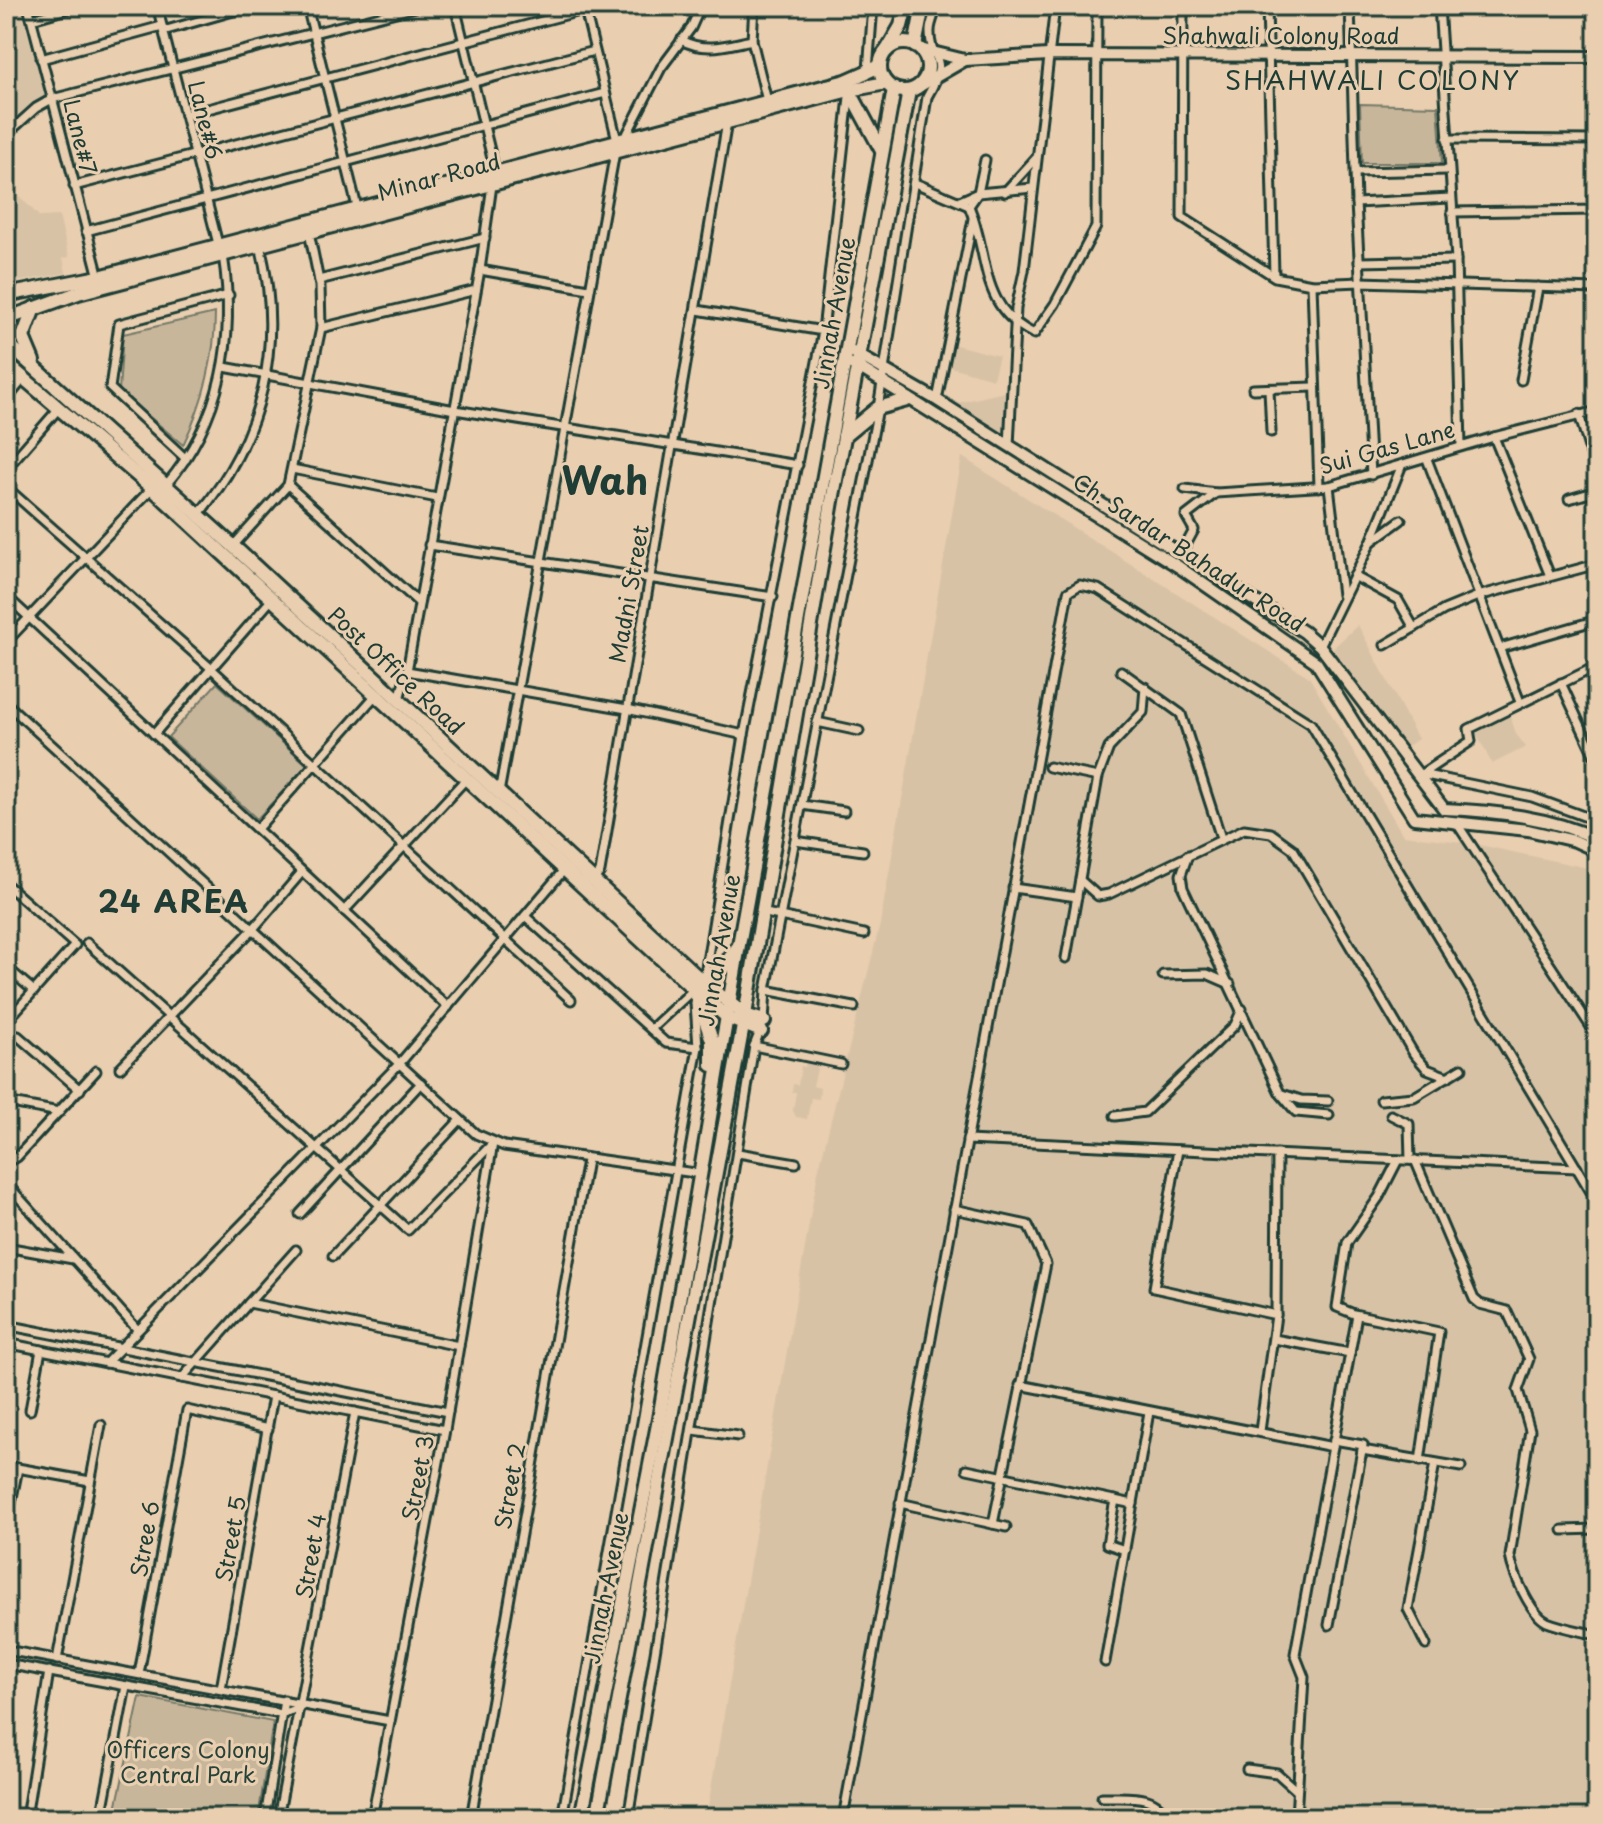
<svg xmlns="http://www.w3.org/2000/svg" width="1603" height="1824" font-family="'Playpen Sans',sans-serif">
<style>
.built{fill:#d8c2a6}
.green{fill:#c8b69b;stroke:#747a68;stroke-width:2}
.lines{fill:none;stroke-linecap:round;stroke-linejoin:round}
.minor-casing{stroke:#1f3d34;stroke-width:13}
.secondary-casing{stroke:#1f3d34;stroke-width:16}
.primary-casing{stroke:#1f3d34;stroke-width:18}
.minor{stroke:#e9ceb0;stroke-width:7}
.secondary{stroke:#e9ceb0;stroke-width:10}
.primary{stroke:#e9ceb0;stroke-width:12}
.labels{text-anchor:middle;stroke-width:6;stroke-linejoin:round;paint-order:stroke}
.street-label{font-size:22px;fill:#1f3d34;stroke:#e9ceb0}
.park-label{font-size:22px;fill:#274339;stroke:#e9ceb0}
.quarter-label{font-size:26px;letter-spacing:2px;fill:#1f3d34;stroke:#e9ceb0}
.district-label{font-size:30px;font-weight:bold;letter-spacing:2px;fill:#1f3d34;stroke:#e9ceb0}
.town-label{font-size:38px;font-weight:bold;fill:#1f3d34;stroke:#e9ceb0}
</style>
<rect width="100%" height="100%" fill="#e9ceb0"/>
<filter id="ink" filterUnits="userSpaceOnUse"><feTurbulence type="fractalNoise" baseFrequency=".0125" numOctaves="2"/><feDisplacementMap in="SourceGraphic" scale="16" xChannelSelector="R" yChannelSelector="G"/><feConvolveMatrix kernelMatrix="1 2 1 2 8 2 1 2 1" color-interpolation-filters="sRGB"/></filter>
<g filter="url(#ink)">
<g class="built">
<polygon points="6,6 20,6 48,105 19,130 6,118"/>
<polygon points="6,183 40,217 59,216 69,257 63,258 66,273 6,284"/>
<polygon points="952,344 999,356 993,379 947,366"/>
<polygon points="1009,391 1004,437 949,405"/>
<polygon points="962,457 1309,677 1403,835 1470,843 1597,870 1597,1818 706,1818 818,1172 880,924"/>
<polygon points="1358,625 1418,739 1402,750 1333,648"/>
<polygon points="1510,715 1516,734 1526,747 1492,764 1476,733"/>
<polygon points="806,1063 818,1065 813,1086 820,1088 819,1099 811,1098 807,1119 796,1117 793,1111 796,1092 792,1092 793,1084 798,1085 801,1066 805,1067"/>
</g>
<g class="green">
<polygon points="1360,104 1438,106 1442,163 1362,163"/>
<path d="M215 313C215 360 203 403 183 445L119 391 123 334Z"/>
<polygon points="217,683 307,765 257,819 168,737"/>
<polygon points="140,1697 273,1722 258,1818 114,1818"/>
</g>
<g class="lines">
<defs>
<g id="minor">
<polyline points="28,6 99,277"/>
<polyline points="157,6 218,244"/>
<polyline points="307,6 357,207"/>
<polyline points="455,6 495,171"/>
<polyline points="584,6 617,140"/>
<polyline points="754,6 752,40 767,101"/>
<polyline points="856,6 873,9"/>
<polyline points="1183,6 1182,217 1275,277 1312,284 1319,487"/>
<polyline points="1267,6 1274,275"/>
<polyline points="1350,6 1356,203 1371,475"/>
<polyline points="1439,6 1456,260 1461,446"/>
<polyline points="32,19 78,6"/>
<polyline points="163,31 251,6"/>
<path d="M681 40C705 53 727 45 752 40"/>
<polyline points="41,59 162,26"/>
<polyline points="868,70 873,6"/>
<polyline points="185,115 584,10"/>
<polyline points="6,135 36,108 52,99 420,6"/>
<polyline points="625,138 661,68 691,28 701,6"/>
<polyline points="1447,139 1597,140"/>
<polyline points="1356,172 1449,170"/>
<path d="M915 183 969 206C990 256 978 307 1034 334L1055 304 1096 227 1097 6"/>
<polyline points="74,186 594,51"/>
<polyline points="1005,192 1036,158"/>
<polyline points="960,201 978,193 1033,188"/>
<polyline points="1356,203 1450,198"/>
<polyline points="969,206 978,193 985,160"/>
<polyline points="1452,212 1597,210"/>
<polyline points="86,231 605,93"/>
<polyline points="1359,262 1456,260"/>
<polyline points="480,270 589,289"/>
<polyline points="319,280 485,238"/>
<polyline points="1312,284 1361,282 1597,289"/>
<polyline points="697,310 823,331"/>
<polyline points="321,328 476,290"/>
<polyline points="224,367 455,410 798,465"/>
<polyline points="1521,380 1538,287"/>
<polyline points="1253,389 1314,387"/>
<polyline points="1269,389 1271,432"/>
<polyline points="6,400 25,377"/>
<polyline points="937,400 973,219"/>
<polyline points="1579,414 1597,475"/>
<polyline points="1494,437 1550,576"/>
<polyline points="1009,446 1016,308 1024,271 1055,6"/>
<polyline points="186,459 110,388 119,324 229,295"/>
<polyline points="1427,459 1520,702"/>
<polyline points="6,469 60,407"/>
<polyline points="292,469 437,498"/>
<path d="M166 485C222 419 236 338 223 255"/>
<polyline points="288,485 419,603"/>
<polyline points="1329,486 1342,595"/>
<polyline points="6,487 213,670 571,1000"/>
<polyline points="1185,489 1216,493"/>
<polyline points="1569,499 1597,491"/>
<path d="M198 515C264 437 284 344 260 245"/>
<polyline points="1371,542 1401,520"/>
<polyline points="429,545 773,597"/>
<polyline points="233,546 288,485 321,328 320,286 309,232"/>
<polyline points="1181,554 1194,530 1186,516 1216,493 1329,486 1494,437 1597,411"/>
<polyline points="1354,576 1398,600 1414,628"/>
<polyline points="6,596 448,1007"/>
<polyline points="6,642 152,488"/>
<polyline points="1385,645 1444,610 1478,596 1597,564"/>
<polyline points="1320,646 1371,542 1401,467"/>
<polyline points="1500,648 1597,620"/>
<polyline points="407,671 627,709 744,735"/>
<polyline points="1121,671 1181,714 1221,838"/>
<polyline points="1561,683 1597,761"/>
<polyline points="399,699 407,671 480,270 492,185"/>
<polyline points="6,703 476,1134 504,1146 702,1174"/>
<polyline points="817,722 859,731"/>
<polyline points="154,734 272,599"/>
<polyline points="1049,767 1098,777"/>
<polyline points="1423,773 1471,741 1469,729 1597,666"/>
<polyline points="1421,774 1532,797 1597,821"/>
<polyline points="499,793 615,152"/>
<polyline points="802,805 844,811"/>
<polyline points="1456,822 1597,1036"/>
<polyline points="257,829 375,696"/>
<polyline points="795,841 863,851"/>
<polyline points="1188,855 1181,875 1183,888 1280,1093 1296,1112 1329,1115"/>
<polyline points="1080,880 1098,896 1109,894 1244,829 1271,833 1293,849 1414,1054 1427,1069 1448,1077"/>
<polyline points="592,882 600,872 727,122"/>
<polyline points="6,884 75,945 6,1022"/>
<polyline points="1013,888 1077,897"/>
<polyline points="344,911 466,779"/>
<polyline points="761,912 864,934"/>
<polyline points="525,916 666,1043 698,1047"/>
<polyline points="87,943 408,1230 491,1145"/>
<polyline points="1066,958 1098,777 1109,748 1143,712 1145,687"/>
<polyline points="6,967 34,991"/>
<polyline points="1163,975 1207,974 1230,984"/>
<polyline points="704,980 744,735 823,331 849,97"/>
<polyline points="766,990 854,1007"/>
<polyline points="651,1029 694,989"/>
<polyline points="6,1034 18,1036 80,1090"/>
<polyline points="754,1046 841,1064"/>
<polyline points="120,1068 253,929 302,872"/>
<polyline points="1282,1094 1301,1100 1328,1101"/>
<polyline points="1381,1100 1414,1097 1462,1068"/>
<polyline points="6,1102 59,1112"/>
<polyline points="1391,1115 1409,1124 1410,1160"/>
<polyline points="1115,1116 1145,1112 1235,1025 1242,1009"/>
<polyline points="967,1140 1577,1168"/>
<polyline points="1178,1150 1154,1288 1276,1315 1260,1431"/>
<polyline points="738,1153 796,1163"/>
<polyline points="1398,1160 1379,1197 1347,1243 1337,1307 1354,1314 1439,1332 1420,1461"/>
<path d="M1415 1160 1474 1299 1480 1304 1507 1311 1529 1359 1518 1390 1530 1430 1510 1556C1513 1573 1530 1614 1547 1622 1562 1628 1581 1631 1597 1635"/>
<polyline points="6,1162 17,1157 96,1071"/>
<polyline points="6,1183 136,1328"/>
<polyline points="954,1209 1028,1225 1046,1264 993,1524"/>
<polyline points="300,1214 421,1083"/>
<polyline points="6,1247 73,1259"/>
<polyline points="333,1256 460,1120"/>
<polyline points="249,1303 459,1346"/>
<polyline points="1276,1315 1277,1154"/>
<polyline points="6,1325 448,1412"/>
<polyline points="1274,1339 1350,1353"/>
<polyline points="6,1343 445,1430"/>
<polyline points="106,1363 400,1063 563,871"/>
<polyline points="182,1378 296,1250"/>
<polyline points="1020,1385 1333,1447"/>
<polyline points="30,1410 41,1350"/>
<polyline points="693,1430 738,1436"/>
<polyline points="1362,1450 1461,1467"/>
<polyline points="6,1466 90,1481"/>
<polyline points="967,1469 1133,1504"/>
<polyline points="1115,1500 1107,1544 1125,1550"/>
<polyline points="900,1503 1006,1527"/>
<polyline points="6,1528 18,1468"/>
<polyline points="1563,1530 1597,1529"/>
<polyline points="1329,1625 1363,1445 1334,1440"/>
<polyline points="1426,1645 1408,1609 1435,1463"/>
<polyline points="6,1650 390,1721"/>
<polyline points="57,1660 101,1425"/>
<polyline points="1105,1662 1149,1412"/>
<polyline points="6,1664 281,1714 301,1707"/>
<polyline points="139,1674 187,1410 268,1429"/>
<polyline points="221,1689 273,1396"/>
<polyline points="1247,1769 1277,1773 1297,1791"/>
<path d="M1102 1797C1127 1798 1156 1792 1167 1818"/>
<polyline points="26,1818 49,1671"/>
<polyline points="101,1818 126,1686"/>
<polyline points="265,1818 284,1700"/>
<polyline points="278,1818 355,1412"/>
<polyline points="372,1818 445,1430 493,1143"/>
<polyline points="471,1818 587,1160"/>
<polyline points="562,1818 698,1047 695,1003"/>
<path d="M628 1818 754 1046 764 1021 766 990 878 408 927 97C952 54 929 63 930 31 930 23 935 14 937 6"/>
<polyline points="843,1818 1068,592 1080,585 1098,589 1311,724 1597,1202"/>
<polyline points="1296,1818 1304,1677 1295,1654 1357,1315"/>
</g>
<g id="secondary">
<polyline points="920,49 965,60 1048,55 1597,57"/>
<polyline points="915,89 965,60"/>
<path d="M853 352 937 400 1304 632 1320 646 1444 809C1495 811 1550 817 1597 839"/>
<polyline points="845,362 857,366 1179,567 1316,662 1414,818 1528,830 1575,841 1597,851"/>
</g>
<g id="primary">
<circle cx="904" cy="67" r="24"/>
<polyline points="915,46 923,6"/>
<polyline points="887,50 901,26 906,6"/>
<polyline points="849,90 882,151"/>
<polyline points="6,295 99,277 846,81 880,66"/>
<polyline points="6,319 78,293 849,90 886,83"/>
<polyline points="6,342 233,546 703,982 745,1015 764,1021"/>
<polyline points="33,361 23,337 34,308"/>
<polyline points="6,363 152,488 694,989 728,1018 761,1031"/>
<polyline points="844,436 878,408 907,400"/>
<polyline points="703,982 721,970 737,948"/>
<polyline points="696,994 712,1040 712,1065"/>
<polyline points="581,1818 659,1419 739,945 894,89"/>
<polyline points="597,1818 745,1015 832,501 909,91"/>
</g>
</defs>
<use href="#minor" class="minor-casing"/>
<use href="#secondary" class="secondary-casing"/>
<use href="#primary" class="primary-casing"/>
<use href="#minor" class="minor"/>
<use href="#secondary" class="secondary"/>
<use href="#primary" class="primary"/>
</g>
</g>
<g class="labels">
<g class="street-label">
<text x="1281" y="44">Shahwali Colony Road</text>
<text transform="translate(205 120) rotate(76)" y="8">Lane#6</text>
<text transform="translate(80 137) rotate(76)" y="8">Lane#7</text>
<text transform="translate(439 177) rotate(-15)" y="8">Minar Road</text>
<text transform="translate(834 313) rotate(-80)" y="8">Jinnah Avenue</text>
<text transform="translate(1387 448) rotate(-16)" y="8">Sui Gas Lane</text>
<text transform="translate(1189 553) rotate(33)" y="8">Ch. Sardar Bahadur Road</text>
<text transform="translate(629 594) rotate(-80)" y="8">Madni Street</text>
<text transform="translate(396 671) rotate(43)" y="8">Post Office Road</text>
<text transform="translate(719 950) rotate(-80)" y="8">Jinnah Avenue</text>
<text transform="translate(418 1478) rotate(-79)" y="8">Street 3</text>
<text transform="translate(510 1486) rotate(-80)" y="8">Street 2</text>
<text transform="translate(145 1539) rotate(-80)" y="8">Stree 6</text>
<text transform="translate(231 1539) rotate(-80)" y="8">Street 5</text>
<text transform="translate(311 1556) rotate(-80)" y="8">Street 4</text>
<text transform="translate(606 1588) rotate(-79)" y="8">Jinnah Avenue</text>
</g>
<g class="park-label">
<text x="188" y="1758">Officers Colony<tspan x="188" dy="25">Central Park</tspan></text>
</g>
<g class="quarter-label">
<text x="1373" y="90">SHAHWALI COLONY</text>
</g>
<g class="district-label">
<text x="174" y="913">24 AREA</text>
</g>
<g class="town-label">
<text x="605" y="495">Wah</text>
</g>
</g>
<rect width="1603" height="1824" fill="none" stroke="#e9ceb0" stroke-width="32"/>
<rect x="16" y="16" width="1571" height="1792" fill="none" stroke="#1f3d34" stroke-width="3" filter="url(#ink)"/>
</svg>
